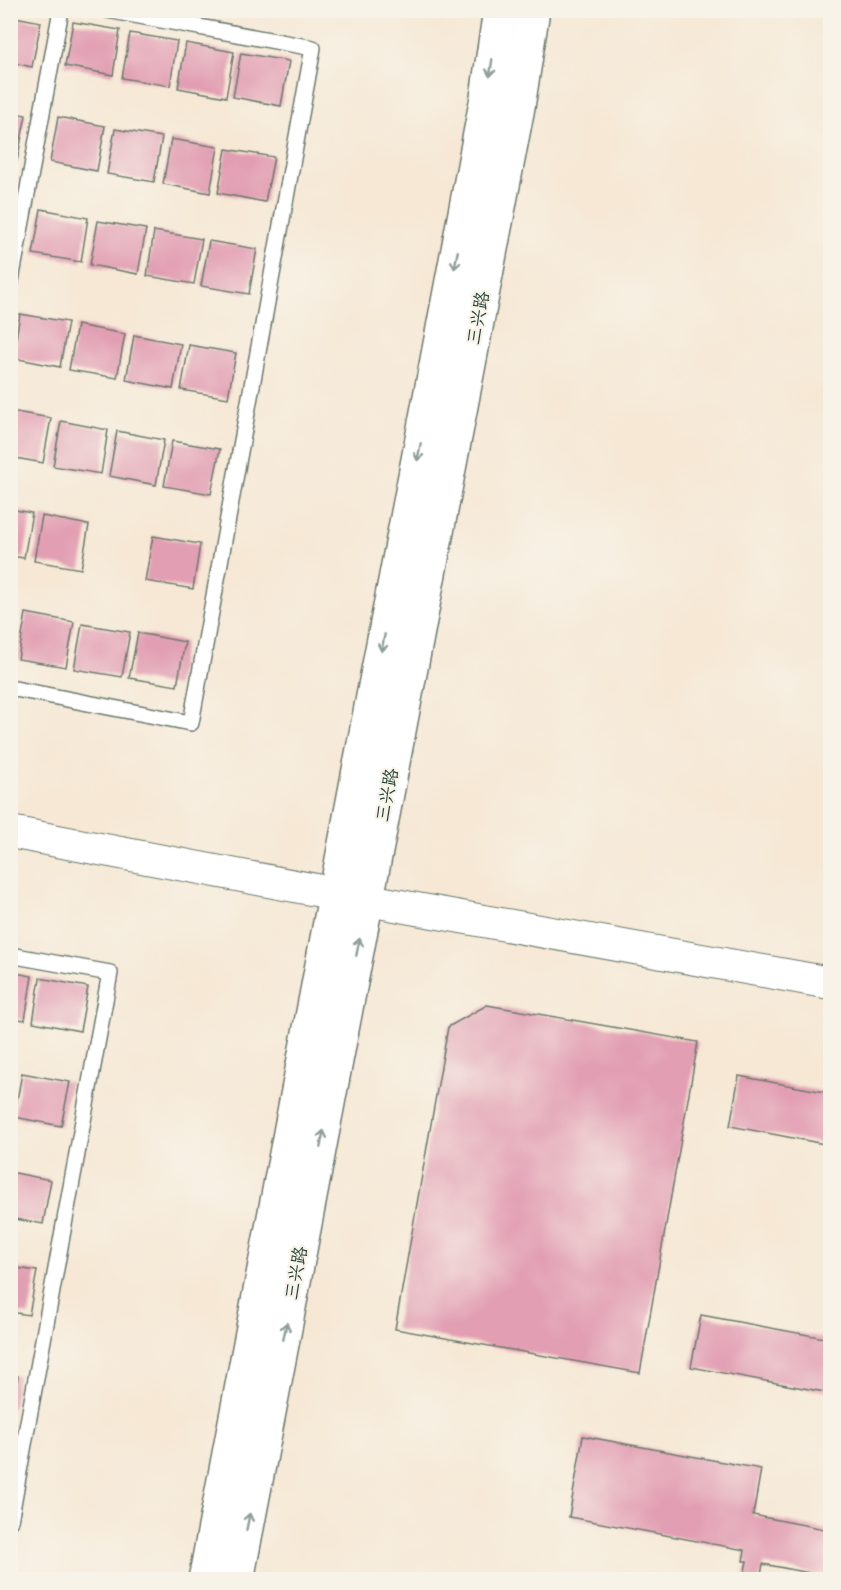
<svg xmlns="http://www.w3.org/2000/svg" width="841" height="1590" font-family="Mynerve,'LXGW WenKai TC',sans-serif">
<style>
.building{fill:#e29fb3}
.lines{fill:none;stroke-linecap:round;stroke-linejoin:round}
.lane-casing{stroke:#6a796c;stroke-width:18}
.street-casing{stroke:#6a796c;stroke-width:34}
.secondary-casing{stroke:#6a796c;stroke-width:36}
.lane{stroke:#fff;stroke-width:15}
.street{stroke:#fff;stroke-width:32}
.secondary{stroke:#fff;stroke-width:33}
.oneway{stroke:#8f9e9a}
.labels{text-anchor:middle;stroke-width:4.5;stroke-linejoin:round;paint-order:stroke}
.street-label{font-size:18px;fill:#1f3d34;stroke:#f7f3e8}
</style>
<rect width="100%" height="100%" fill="#f7f3e8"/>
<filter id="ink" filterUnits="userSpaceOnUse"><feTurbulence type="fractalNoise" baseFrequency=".0167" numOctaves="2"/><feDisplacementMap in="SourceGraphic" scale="12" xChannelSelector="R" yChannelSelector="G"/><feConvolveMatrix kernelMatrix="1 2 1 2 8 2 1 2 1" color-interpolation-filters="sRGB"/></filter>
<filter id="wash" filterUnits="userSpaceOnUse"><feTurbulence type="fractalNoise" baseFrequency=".008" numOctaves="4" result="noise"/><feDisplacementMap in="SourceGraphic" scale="24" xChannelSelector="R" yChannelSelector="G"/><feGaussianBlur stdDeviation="1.35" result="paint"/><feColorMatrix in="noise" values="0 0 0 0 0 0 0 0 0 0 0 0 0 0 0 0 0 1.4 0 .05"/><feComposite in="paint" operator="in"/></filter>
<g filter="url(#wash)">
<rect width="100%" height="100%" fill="#f6e8d5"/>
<g id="blocks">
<g class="building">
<polygon points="10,16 41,22 32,67 10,62"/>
<polygon points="73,22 120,30 113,75 65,66"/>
<polygon points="130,33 177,41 170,86 122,78"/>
<polygon points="186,43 234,52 226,97 178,88"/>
<polygon points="241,53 289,61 281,106 233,97"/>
<polygon points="10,112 26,115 17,161 10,160"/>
<polygon points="58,117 105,126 97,171 50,162"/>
<polygon points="115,129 162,137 154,182 107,174"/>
<polygon points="171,139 218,147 210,193 163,184"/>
<polygon points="226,149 274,157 265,202 218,193"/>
<polygon points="41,209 88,218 81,262 33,254"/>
<polygon points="98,221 146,229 138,274 90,265"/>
<polygon points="154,231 202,239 194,284 147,276"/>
<polygon points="209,241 257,249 249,294 201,286"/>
<polygon points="20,314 68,322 60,367 13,358"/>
<polygon points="77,325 125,334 117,378 69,370"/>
<polygon points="134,335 181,344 173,389 126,380"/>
<polygon points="189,345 236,353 228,398 181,390"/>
<polygon points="10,411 51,418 43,463 10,457"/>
<polygon points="61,421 108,430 101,474 53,466"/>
<polygon points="117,431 164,440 156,485 109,476"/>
<polygon points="172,441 220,449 211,494 164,486"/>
<polygon points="10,509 32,513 24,558 10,556"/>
<polygon points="42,516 89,525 81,569 34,561"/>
<polygon points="153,536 200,544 193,589 145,581"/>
<polygon points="10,609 17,610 12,639 10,639"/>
<polygon points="26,613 74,622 66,667 18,659"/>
<polygon points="82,624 130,632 122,677 74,669"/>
<polygon points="138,633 185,642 177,686 129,678"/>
<polygon points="10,972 32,976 25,1020 10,1018"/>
<polygon points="40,978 88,987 80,1031 33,1022"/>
<polygon points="487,1005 698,1042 640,1373 395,1329 448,1027"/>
<polygon points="22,1073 70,1082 61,1126 14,1117"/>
<polygon points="739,1076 830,1093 830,1145 730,1126"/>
<polygon points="10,1172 51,1180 43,1224 10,1218"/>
<polygon points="10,1267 37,1271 29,1315 10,1312"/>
<polygon points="701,1315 830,1339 830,1393 691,1367"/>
<polygon points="10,1375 18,1376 12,1410 10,1410"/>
<polygon points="583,1436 761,1469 753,1515 830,1530 830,1577 763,1564 760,1580 743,1580 747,1561 743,1561 745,1550 569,1517"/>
</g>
</g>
</g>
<g filter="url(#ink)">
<use href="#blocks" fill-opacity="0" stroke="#6a796c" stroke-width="1.5"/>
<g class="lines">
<defs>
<g id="lane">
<polyline points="10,286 61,10"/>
<polyline points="10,688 191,723 313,48 107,10"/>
<polyline points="10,955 110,973 10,1521"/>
</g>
<polyline id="street" points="10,832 411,908 830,983"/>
<g id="secondary">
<polyline points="205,1580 487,97 500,10"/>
<polyline points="237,1580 518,107 533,10"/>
</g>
</defs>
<use href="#lane" class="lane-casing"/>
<use href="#street" class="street-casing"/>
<use href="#secondary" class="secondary-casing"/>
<use href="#lane" class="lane"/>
<use href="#street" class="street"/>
<use href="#secondary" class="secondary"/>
</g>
<defs><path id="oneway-shaft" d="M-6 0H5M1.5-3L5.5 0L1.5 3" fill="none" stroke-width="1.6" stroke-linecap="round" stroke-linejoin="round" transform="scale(1.5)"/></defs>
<g class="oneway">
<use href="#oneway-shaft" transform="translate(491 68) rotate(98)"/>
<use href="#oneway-shaft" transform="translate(456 260) rotate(101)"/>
<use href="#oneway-shaft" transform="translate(419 452) rotate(101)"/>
<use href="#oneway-shaft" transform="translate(383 643) rotate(101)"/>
<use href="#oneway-shaft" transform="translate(358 947) rotate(-79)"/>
<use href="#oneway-shaft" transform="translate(322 1139) rotate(-79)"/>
<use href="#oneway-shaft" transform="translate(285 1331) rotate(-79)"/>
<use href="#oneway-shaft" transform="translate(248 1522) rotate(-79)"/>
</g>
</g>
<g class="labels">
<g class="street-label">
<text transform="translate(478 318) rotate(-79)" y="6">三兴路</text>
<text transform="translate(387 795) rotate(-79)" y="6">三兴路</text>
<text transform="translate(296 1273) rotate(-79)" y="6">三兴路</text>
</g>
</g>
<rect width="841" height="1590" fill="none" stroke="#f7f3e8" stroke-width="36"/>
</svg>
